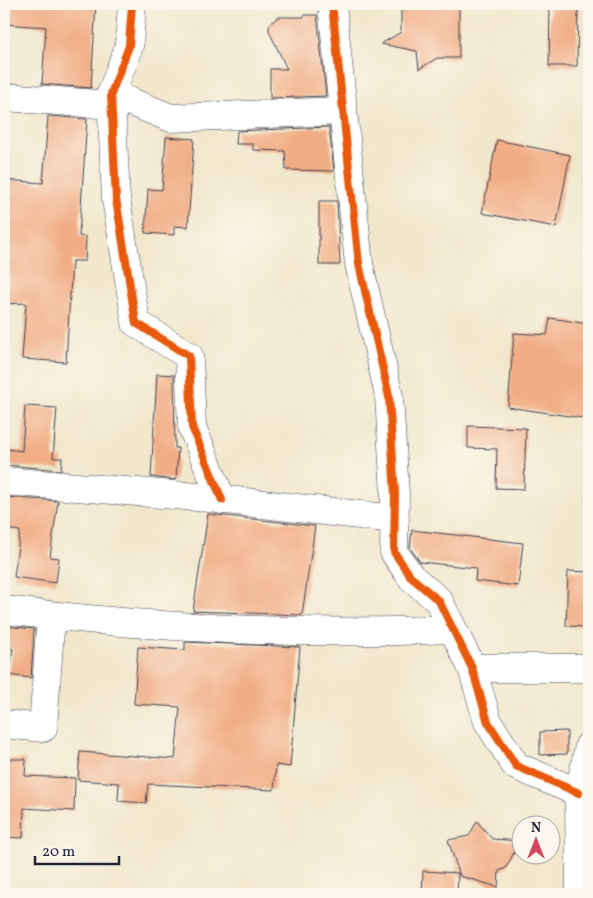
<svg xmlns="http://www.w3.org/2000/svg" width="593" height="898" font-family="Vollkorn,serif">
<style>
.building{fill:#f1ae86}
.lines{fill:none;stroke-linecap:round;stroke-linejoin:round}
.minor-casing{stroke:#414051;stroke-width:29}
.minor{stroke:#fff;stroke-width:28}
.cycleway-casing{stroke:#fbf7ec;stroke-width:11}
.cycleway{stroke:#e8590c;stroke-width:8}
</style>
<rect width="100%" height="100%" fill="#fbf7ec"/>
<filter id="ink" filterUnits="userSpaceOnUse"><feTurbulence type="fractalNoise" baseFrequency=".02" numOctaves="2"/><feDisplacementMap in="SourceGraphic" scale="10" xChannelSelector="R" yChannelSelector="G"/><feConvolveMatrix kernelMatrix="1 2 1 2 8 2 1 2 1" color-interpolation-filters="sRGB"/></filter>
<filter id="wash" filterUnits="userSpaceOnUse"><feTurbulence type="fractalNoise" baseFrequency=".0096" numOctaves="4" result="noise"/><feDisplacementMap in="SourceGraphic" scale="20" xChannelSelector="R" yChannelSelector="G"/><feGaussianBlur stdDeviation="1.12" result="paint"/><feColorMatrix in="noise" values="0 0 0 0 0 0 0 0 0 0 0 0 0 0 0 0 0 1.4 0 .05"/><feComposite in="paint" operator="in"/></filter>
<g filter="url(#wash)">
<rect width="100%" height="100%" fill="#f1e7cc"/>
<g id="blocks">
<g class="building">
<polygon points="4,4 96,4 91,88 42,84 46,27 4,24"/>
<polygon points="401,4 459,4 459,58 437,58 419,69 417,51 381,44 401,32"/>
<polygon points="550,4 578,4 577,66 549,66"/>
<polygon points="304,15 317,15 326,96 270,98 270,69 287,69 269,31 269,25 278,17 304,17"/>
<polygon points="48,116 87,119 79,236 86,237 85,261 72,261 66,362 22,359 26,303 4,304 4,180 43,183"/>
<polygon points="329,127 334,171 286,170 285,151 253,150 253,144 236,144 237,131"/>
<polygon points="166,137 194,139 188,227 174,226 174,235 145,233 148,189 162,190"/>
<polygon points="497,140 570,155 556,227 482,213"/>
<polygon points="319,201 337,201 340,265 319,265"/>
<polygon points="550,318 589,324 589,419 508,407 514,333 547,335"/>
<polygon points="157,374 174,375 175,448 178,448 176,480 151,477"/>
<polygon points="25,406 57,408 53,458 62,458 61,470 6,465 7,449 22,451"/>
<polygon points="468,426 526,428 524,489 496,488 497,449 468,448"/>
<polygon points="4,497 58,501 50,557 59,558 56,583 14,577 20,531 4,529"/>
<polygon points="208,514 315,526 302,615 193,611"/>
<polygon points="412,530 523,543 518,586 475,581 476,568 420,562 410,548"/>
<polygon points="568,571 589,572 589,627 566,626"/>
<polygon points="4,626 34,629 31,678 9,675 13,649 4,647"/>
<polygon points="185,642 300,647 290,767 276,765 274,790 148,784 146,803 118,801 119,783 78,780 80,752 175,759 180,707 134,704 138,647 185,650"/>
<polygon points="567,731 567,754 540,755 540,732"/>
<polygon points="4,759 26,759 25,776 75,778 74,811 24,808 23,838 4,837"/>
<polygon points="477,821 492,839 520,841 506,868 499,871 498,887 460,876 448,840 469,836"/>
<polygon points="423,871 458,873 457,894 422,894"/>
</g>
</g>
</g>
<g filter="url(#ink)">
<use href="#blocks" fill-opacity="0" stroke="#414051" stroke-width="1"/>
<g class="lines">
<defs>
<g id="minor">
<polyline points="132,4 129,46 111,94 116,199 136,323 189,356 192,427 222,500"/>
<polyline points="332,4 359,264 389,396 395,494 394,552 411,577 439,601 472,668 488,722 516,766 579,793"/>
<polyline points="111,94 171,118 342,111"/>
<polyline points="4,97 112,105"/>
<polyline points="4,481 210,498 395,519"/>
<path d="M4 610C152 628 303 636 452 629"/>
<polyline points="472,668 589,668"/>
<polyline points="4,724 43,728 51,616"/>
<polyline points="580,894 579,793 589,746"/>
</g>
</defs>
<use href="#minor" class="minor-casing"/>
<use href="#minor" class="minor"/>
<defs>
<g id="cycleway">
<polyline points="132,4 129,46 111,94 116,199 136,323 189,356 192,427 222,500"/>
<polyline points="332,4 359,264 389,396 395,494 394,552 411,577 439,601 472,668 488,722 516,766 579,793"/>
</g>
</defs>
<use href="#cycleway" class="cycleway-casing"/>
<use href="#cycleway" class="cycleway"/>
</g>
</g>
<rect width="593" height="898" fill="none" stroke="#fbf7ec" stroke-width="20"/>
<g transform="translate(536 840)"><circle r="24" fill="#fbf7ec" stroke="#a4a2a5"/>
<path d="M0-4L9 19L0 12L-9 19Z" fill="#d1495b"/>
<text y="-8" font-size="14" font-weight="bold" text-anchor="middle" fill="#22223b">N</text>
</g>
<path d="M35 856v8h84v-8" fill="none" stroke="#22223b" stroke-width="2.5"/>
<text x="42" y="856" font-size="15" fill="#22223b" stroke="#fbf7ec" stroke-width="4" paint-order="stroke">20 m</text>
</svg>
